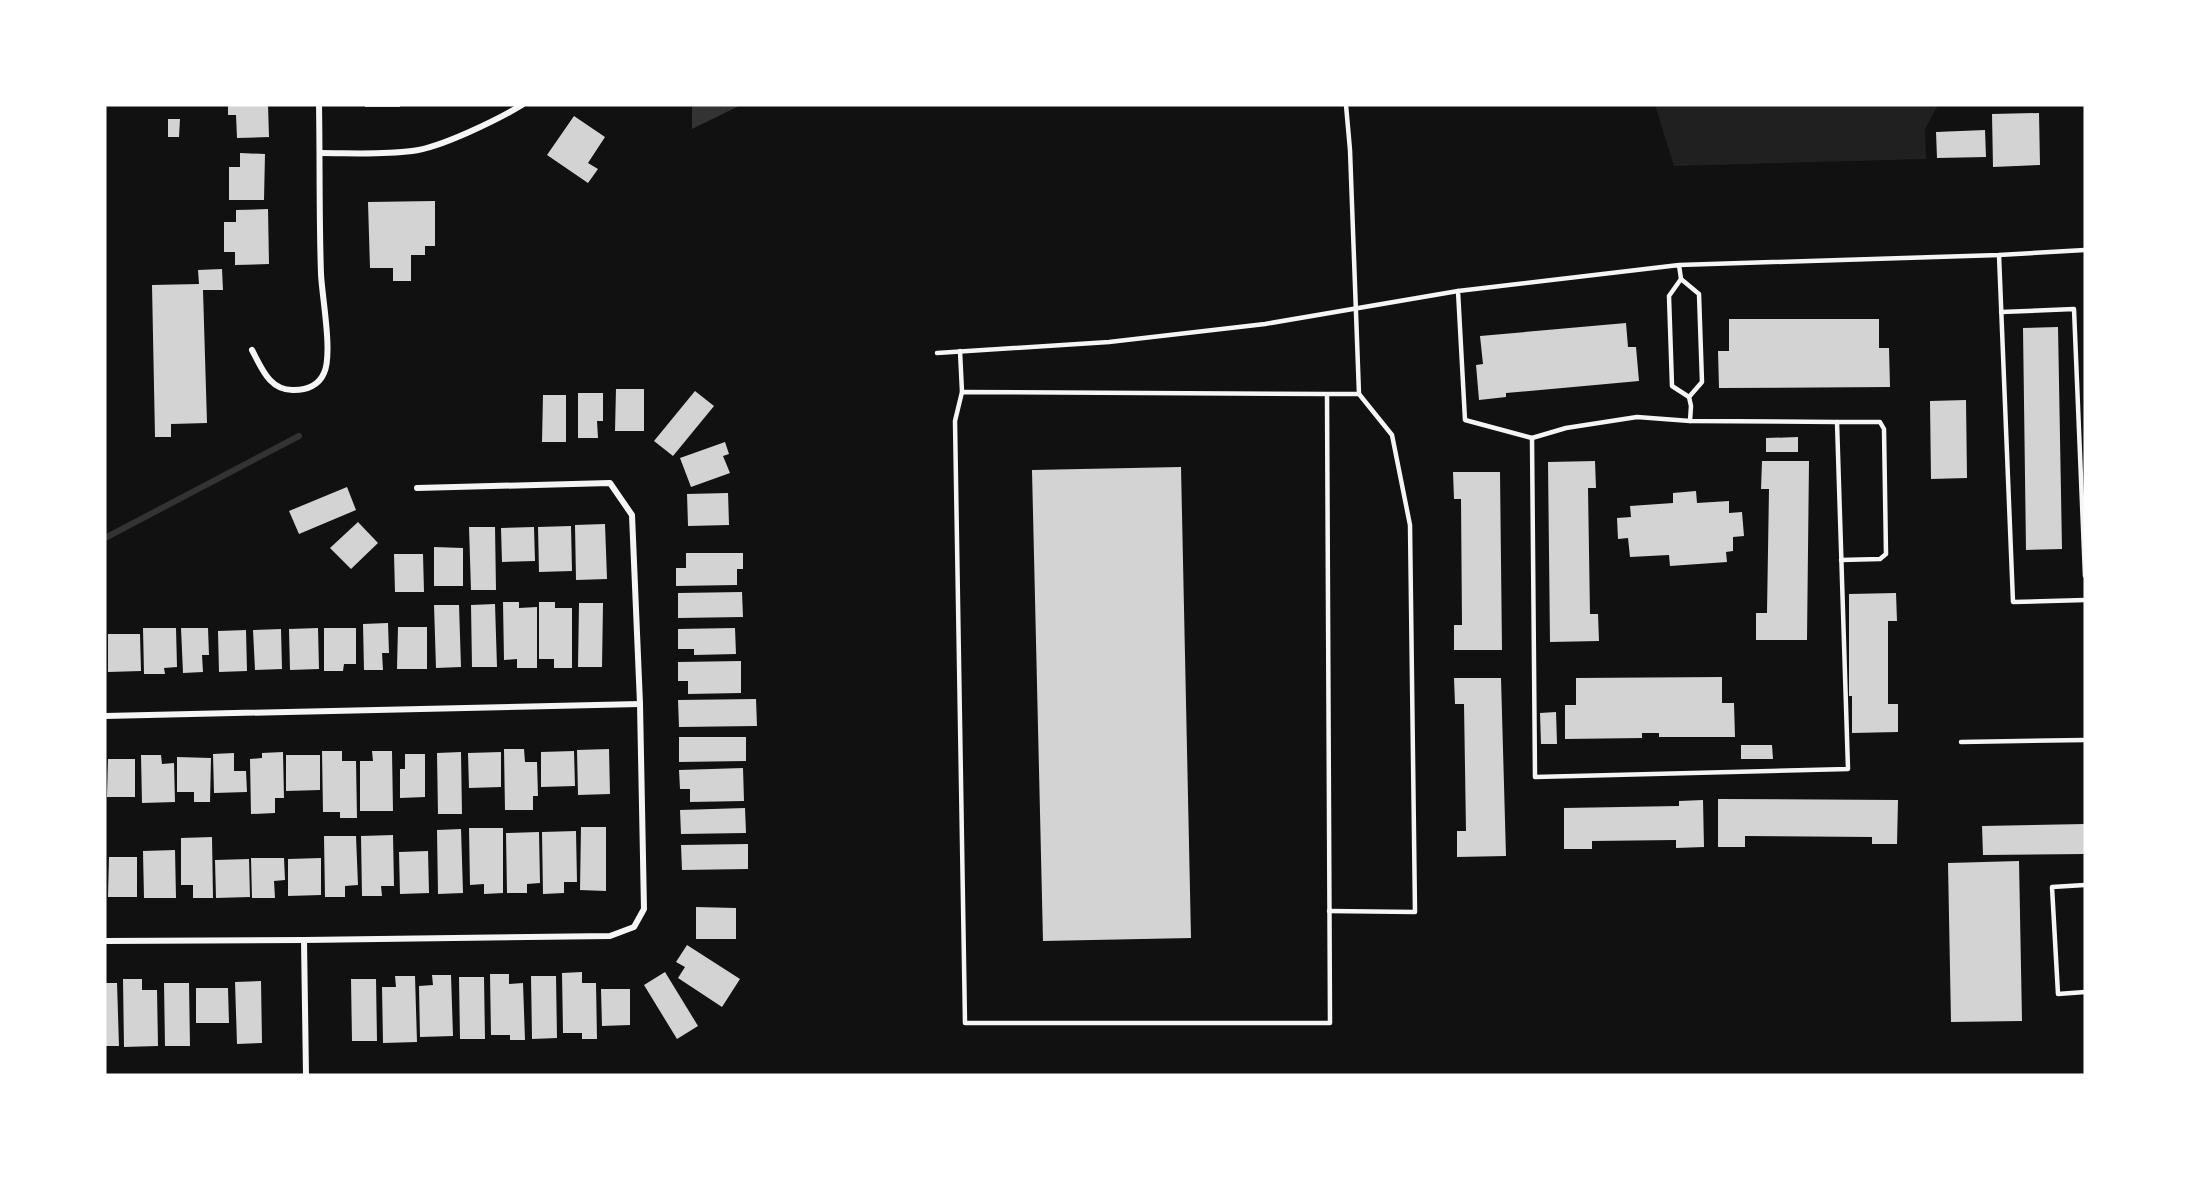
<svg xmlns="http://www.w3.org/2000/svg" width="2190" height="1180" font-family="'Fira Sans Condensed',sans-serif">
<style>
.green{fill:#202020}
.water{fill:#333}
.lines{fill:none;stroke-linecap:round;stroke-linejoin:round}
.stream{stroke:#333;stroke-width:6}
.building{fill:#d3d3d3}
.service{stroke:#f5f5f5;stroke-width:4.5}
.minor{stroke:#f5f5f5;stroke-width:6}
</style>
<rect width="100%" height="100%" fill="#111"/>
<polygon class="green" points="1655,105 1938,105 1925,129 1926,159 1674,166"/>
<polygon class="water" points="692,105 741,105 692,129"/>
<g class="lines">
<polyline class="stream" points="105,538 299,436"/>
</g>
<g class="building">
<polygon points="228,105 268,105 269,137 237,138 236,115 228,115"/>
<rect x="365" y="105" width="35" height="2"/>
<polygon points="2039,113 2040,165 1993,167 1992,114"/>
<polygon points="574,116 605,137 588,163 598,169 588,183 547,155"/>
<polygon points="168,119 180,119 179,137 168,137"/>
<polygon points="1985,130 1986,157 1937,158 1936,132"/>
<polygon points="240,153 265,154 264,200 229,200 229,167 240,167"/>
<polygon points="435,201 435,246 425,246 425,255 411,255 411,281 393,281 393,268 370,268 368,202"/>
<polygon points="268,209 269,264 235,265 235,252 224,252 224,222 236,222 236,210"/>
<polygon points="222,269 223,290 203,290 207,423 171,424 171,437 155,437 152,285 199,284 198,270"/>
<polygon points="1729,319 1879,319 1879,348 1889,348 1890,387 1719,388 1718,351 1729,351"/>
<polygon points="1626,323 1628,347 1636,347 1639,381 1506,393 1506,397 1479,400 1476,365 1483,364 1480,336"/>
<polygon points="2058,327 2062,549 2026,550 2023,328"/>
<polygon points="616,389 644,389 644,431 615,431"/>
<polygon points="695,391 714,406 673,456 654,441"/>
<polygon points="578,393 603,393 603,421 597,421 598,438 578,438"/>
<polygon points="543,395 566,395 566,442 542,442"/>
<polygon points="1966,400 1967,478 1931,479 1930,401"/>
<polygon points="1798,437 1798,452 1766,452 1766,438"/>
<polygon points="725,442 729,454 723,456 730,473 691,487 680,458"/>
<polygon points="1595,461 1596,488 1588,488 1590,614 1598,614 1599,641 1550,642 1548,462"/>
<polygon points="1762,461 1809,461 1807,640 1756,640 1756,613 1767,613 1769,489 1761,489"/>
<polygon points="1181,467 1191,938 1043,941 1032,470"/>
<polygon points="1453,472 1500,472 1502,650 1454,650 1454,625 1462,625 1461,499 1454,499"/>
<polygon points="347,487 356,510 299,534 289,511"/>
<polygon points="1696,491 1697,503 1729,501 1729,513 1742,512 1744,536 1733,537 1733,551 1726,552 1727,562 1670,566 1669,555 1630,557 1628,538 1618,539 1617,518 1631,517 1630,506 1673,503 1673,493"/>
<polygon points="728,493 729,525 688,526 687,494"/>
<polygon points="358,522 378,543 351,569 330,548"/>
<polygon points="605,524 607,579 576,580 575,525"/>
<polygon points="571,526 572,571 539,572 538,527"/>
<polygon points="469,527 495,527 496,590 471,590"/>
<polygon points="534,527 535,561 502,562 501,528"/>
<polygon points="434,547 463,548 463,586 434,586"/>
<polygon points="686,553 743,553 743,569 737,569 737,585 676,586 676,568 686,568"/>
<polygon points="394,554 423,554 424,592 395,592"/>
<polygon points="742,592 743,617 678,618 678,593"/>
<polygon points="1896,593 1897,621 1888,621 1888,704 1898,704 1898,732 1852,733 1852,696 1849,696 1849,594"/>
<polygon points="503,602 519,602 519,608 537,607 537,668 517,668 517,659 504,660"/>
<polygon points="539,602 555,602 555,608 572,608 572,668 554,668 554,659 539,659"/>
<polygon points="579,603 603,603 602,667 578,667"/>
<polygon points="495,604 497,667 472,667 471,605"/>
<polygon points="434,605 459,605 461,667 436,668"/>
<polygon points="388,623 389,653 382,653 383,670 364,670 363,624"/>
<polygon points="398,627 427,627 427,669 397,669"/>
<polygon points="143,628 176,628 177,667 164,668 165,674 144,674"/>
<polygon points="181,628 208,628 209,655 202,655 203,672 183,673"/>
<polygon points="318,628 319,669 290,670 289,629"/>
<polygon points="324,628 356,628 356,664 344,664 343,671 324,671"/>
<polygon points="735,628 736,654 694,655 694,649 678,649 678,629"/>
<polygon points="281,629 282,669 255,670 253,630"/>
<polygon points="246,630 247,671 219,672 218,631"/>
<polygon points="108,634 140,634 141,671 108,672"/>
<polygon points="741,661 741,693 688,694 688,681 678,681 678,662"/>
<polygon points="1722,677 1722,703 1734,703 1735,737 1659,737 1659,733 1642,733 1642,738 1565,739 1565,705 1576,705 1576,678"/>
<polygon points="1454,678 1501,678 1506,856 1457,857 1457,831 1466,831 1464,704 1455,704"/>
<polygon points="756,699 757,726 679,727 678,700"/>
<polygon points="1556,712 1557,744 1541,744 1540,713"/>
<polygon points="679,737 746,737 746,761 679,762"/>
<polygon points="1741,745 1772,745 1773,759 1741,759"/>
<polygon points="504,749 524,749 525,762 537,762 538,796 533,796 533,810 505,810"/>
<polygon points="609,749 610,794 578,795 577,750"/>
<polygon points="322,751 342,751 342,761 356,761 357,818 340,818 340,812 323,812"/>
<polygon points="372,751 392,751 393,811 360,811 360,761 373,761"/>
<polygon points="574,751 575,786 541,787 541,752"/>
<polygon points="283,752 284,798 275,798 275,813 251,814 250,759 262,758 262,753"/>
<polygon points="461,752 462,814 438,814 437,753"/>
<polygon points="501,752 501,787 469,788 468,753"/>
<polygon points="234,753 234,771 246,771 247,792 214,793 213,754"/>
<polygon points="405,754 425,754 425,797 400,798 400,769 405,769"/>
<polygon points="141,755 161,755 162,764 174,763 175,802 142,803"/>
<polygon points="286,755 320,755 320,790 286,791"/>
<polygon points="177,757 211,758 210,802 194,802 194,792 177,792"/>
<polygon points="108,759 135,759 135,797 107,797"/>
<polygon points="743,768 744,801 690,802 690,789 680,789 679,770"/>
<polygon points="1718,799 1898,800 1897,844 1872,844 1872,837 1745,836 1745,847 1718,847"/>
<polygon points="1703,800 1704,847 1676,848 1676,840 1592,841 1592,849 1564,849 1564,808 1679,806 1679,801"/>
<polygon points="745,808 746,833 681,834 680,810"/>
<polygon points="2085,824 2085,854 1983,855 1982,826"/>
<polygon points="581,827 606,827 606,891 580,890"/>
<polygon points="469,828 503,828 503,893 484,894 484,884 470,885"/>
<polygon points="461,829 463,893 438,894 437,830"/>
<polygon points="576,831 577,882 564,882 564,893 543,894 542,832"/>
<polygon points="539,832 540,883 527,884 527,893 507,893 506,833"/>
<polygon points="393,835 394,886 381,886 382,896 362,896 361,836"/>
<polygon points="324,836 356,836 358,885 345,886 345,897 325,897"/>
<polygon points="212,837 213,898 193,898 193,885 181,885 181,838"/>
<polygon points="748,844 748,869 682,870 681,845"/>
<polygon points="175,850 176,898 144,898 143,851"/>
<polygon points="428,851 429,893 400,894 399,852"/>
<polygon points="109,857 137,857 137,897 108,897"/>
<polygon points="251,858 284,858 285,880 274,881 275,898 252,898"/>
<polygon points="321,858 321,895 288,896 288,859"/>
<polygon points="249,859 250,897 216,898 215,860"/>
<polygon points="2019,861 2022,1021 1951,1022 1948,863"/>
<polygon points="696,907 736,908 736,939 696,939"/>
<polygon points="687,945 740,979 722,1007 678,978 685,967 676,962"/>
<polygon points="582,972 582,983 596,983 597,1039 582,1039 582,1033 563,1033 562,973"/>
<polygon points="665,972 698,1026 677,1039 644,985"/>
<polygon points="490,974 509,974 509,984 523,983 525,1040 510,1040 510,1035 491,1035"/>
<polygon points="432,975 451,975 453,1036 420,1037 419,986 433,985"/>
<polygon points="395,976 415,976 417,1042 383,1043 382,987 396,987"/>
<polygon points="531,976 556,976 557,1038 532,1039"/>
<polygon points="459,977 484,977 485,1039 460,1039"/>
<polygon points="123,979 142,979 142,990 157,990 158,1046 124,1047"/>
<polygon points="351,979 376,979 377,1041 352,1041"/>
<polygon points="261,981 262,1043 237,1044 235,982"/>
<polygon points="105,983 117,983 119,1046 105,1046"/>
<polygon points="164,983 189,983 190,1046 165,1046"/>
<polygon points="196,988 228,988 229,1023 196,1023"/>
<polygon points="601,989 630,989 630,1025 602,1026"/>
</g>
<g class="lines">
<g class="service">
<polyline points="1999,255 2013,602 2085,600"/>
<polyline points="1679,265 1681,279 1669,296 1672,386 1689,397 1691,406 1690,421 1837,422 1848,769 1535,777 1532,438 1465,420 1458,291 1679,265 1999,255 2085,250"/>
<polyline points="1681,279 1699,294 1702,382 1689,397"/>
<polyline points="2001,312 2074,309 2085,576"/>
<polyline points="960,351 962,392"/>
<polyline points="937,353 1109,342 1265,324 1458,291"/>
<polyline points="1327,394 1330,1023 965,1023 955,421 962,392 1327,394 1359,394 1350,150 1346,105"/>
<polyline points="1837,422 1880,422 1884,429 1886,554 1880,559 1841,560"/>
<polyline points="1532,438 1566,428 1637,417 1690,421"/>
<polyline points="1961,742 2085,740"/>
<polyline points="2085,885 2052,887 2058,994 2085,992"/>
<polyline points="1329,911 1415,912 1410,525 1392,435 1359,394"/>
</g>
<g class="minor">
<path d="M320 153C350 153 381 155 412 151 440 148 497 120 522 105"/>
<path d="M252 350C262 369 270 391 294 390 307 390 319 385 324 373 333 354 322 297 321 274 319 217 320 161 319 105"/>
<polyline points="105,716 640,704"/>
<polyline points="304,940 306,1075"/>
<polyline points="105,941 304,940 610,936 634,927 644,909 640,704 632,515 610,483 417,488"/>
</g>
</g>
<rect width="2190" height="1180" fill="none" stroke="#ffffff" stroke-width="213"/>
</svg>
